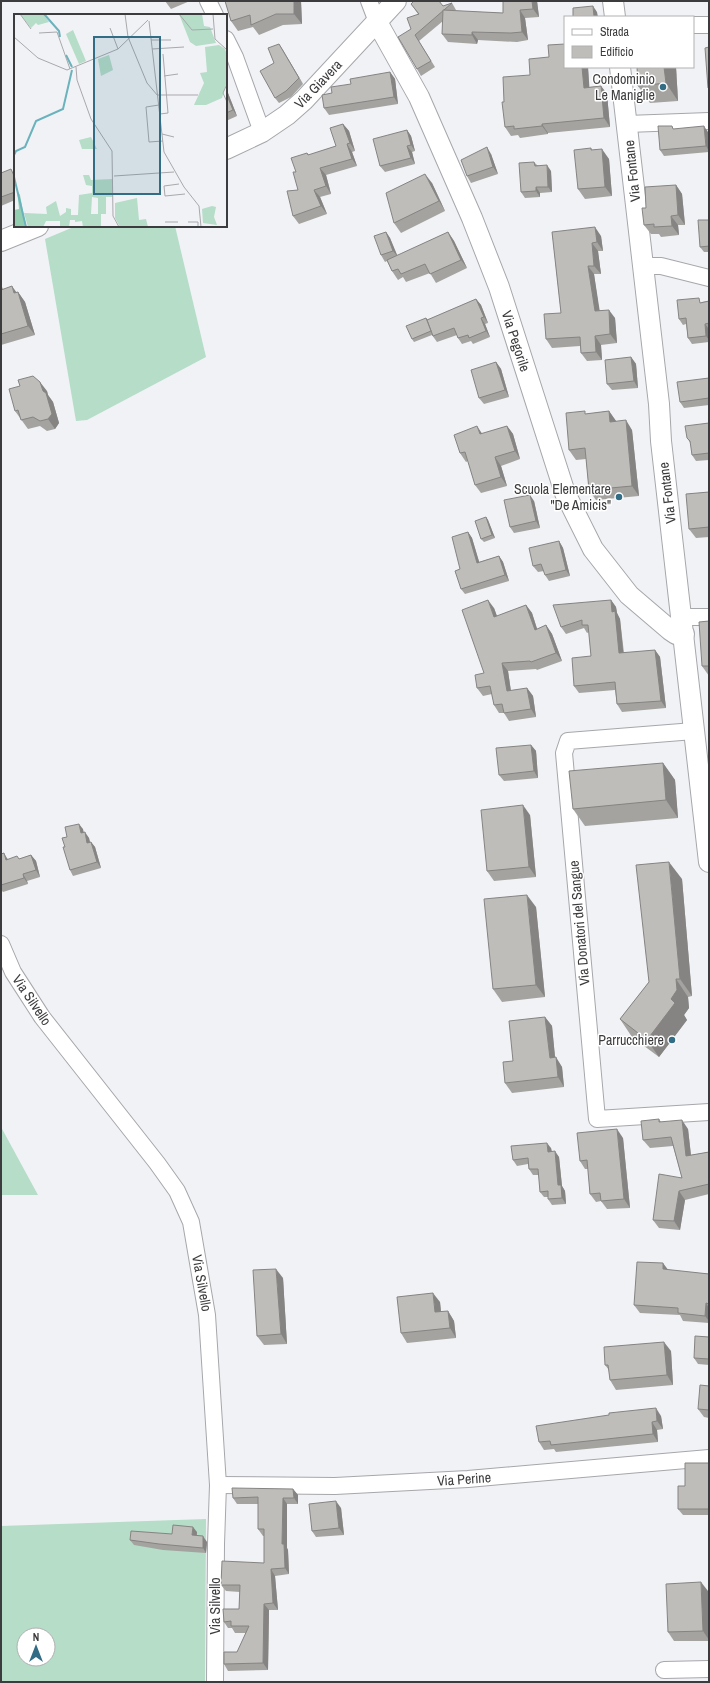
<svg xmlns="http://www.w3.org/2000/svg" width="710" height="1683" font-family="'Archivo Narrow',sans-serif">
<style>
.grass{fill:#b5ddc8;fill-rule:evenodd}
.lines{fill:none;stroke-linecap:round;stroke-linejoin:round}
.minor-casing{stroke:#a6a7ab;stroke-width:18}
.tertiary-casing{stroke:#a6a7ab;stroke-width:22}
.minor{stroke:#fff;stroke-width:16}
.tertiary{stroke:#fff;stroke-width:20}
.wall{fill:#a4a3a0}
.shaded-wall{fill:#868482}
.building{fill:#bfbdba;stroke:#868482}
.poi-dot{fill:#326d85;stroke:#fff;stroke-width:1.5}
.labels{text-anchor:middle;stroke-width:3;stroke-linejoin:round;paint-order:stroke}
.poi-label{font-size:14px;fill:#3c3c3e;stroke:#fff;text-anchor:end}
.street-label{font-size:14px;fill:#3c3c3e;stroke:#fff}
.inset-river{fill:none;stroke:#6ab3bc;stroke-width:2}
.inset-road{fill:none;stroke:#a9a9ac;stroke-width:1}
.view{fill:#326d85;fill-opacity:0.15;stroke:#326d85;stroke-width:2}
.inset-edge{fill:none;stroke:#3c3c3e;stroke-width:2}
</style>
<rect width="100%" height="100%" fill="#f1f2f6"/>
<g class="grass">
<polygon points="76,226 175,226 206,357 87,420 76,421 45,239"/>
<polygon points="1,1127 38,1195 1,1195"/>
<path d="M206 1519 205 1682H1V1526ZM24 1635H48V1659H24Z"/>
</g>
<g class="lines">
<defs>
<g id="minor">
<polyline points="208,1 215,15"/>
<polyline points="369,1 377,22"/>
<polyline points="693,25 709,25"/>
<polyline points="226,39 235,57 262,132"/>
<polyline points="627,124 709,121"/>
<polyline points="643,266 661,266 709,278"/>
<polyline points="682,617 709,617"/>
<polyline points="694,731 568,741 564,753 597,1119 709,1112"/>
<polyline points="1,944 13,972 42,1017 157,1163 177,1191 191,1222 207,1315 218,1485 216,1544 215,1682"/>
<polyline points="218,1485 335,1486 468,1479 709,1458"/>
<polyline points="664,1670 709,1669"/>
</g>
<g id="tertiary">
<polyline points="613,1 615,17"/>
<polyline points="377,22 419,97 472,218 499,287 565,493 593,549 629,595 670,630 676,634 684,634"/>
<polyline points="620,67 659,404 661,441 709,862"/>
<polyline points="226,149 262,132 287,115 304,100 396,1"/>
<polyline points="1,241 38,226"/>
</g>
</defs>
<use href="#minor" class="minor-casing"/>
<use href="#tertiary" class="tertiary-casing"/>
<use href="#minor" class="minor"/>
<use href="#tertiary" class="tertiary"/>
</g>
<g class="wall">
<polygon points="165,1 190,1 171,9"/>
<polygon points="225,1 301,1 302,24 283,25 259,35 253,27 238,31 231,21"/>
<polygon points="503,1 537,1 539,17 525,18 528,40 517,42 478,40 477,44 448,42 442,34 443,21 419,41 435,67 421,76 417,69 411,29 418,14 411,4 443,6 452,3 456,10 455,11 503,13"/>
<polygon points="279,44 303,84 291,97 279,103 275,98 274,63"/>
<polygon points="565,67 588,67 589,87 601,86 607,94 610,127 548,133 548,134 520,138 518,135 511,136 505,127 504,102 530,75"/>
<polygon points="637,67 676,67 678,101 650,103 638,86"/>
<polygon points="390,72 395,79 398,104 329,115 324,108 332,93 351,84"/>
<polygon points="226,88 237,116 226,121"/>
<polygon points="343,124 349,131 355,151 352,152 357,166 326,175 331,194 320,197 327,214 299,224 293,216 298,190 296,172 307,153 309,155 336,146"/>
<polygon points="407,130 411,136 415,151 412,152 415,164 385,172 380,166"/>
<polygon points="708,132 709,152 664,156 660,150"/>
<polygon points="591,148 592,150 609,159 612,196 585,199 578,189"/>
<polygon points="491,154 498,174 471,183 467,176"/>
<polygon points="534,162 537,165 551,171 552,192 540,193 540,197 525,198 521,192"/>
<polygon points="1,173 15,175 15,200 1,206"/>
<polygon points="432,183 445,211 401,233 394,223"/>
<polygon points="676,185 682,194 685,225 678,225 679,235 661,237 659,234 651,234 644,225 646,208"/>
<polygon points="709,220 709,252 704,252 700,247"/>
<polygon points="386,232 390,238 397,256 448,232 454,241 467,268 436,283 430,273 406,282 403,277 398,280 392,271 387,261 385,262 381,255"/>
<polygon points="552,232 601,236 603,251 598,251 601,274 594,274 599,310 615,318 617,343 601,345 602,360 587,361 581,353 580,346 552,348 546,339 561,313"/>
<polygon points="1,285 3,289 16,292 18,292 25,302 35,335 1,345"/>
<polygon points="476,299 481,305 488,323 485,324 490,337 473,344 471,341 462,344 458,338 457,335 437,342 432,335 414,342 412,339 426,318 428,320"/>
<polygon points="709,301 709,342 692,344 688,338 686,324 683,325 679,319 702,302"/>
<polygon points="631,357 636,364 638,388 612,390 607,384"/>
<polygon points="496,362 501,369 509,397 484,404 479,398"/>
<polygon points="709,378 709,405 684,408 680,402"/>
<polygon points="47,391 48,395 53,402 59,423 55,429 47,431 40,426 28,429 15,411"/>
<polygon points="609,411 616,421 632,430 639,496 596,500 589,490 586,459 576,460 569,450 586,414"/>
<polygon points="709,423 709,460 696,461 692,455 691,444 687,438"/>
<polygon points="507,426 513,434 520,459 501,466 507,486 481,493 475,485 468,461 466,462 460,453 482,434"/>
<polygon points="709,492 709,537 696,538 689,529"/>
<polygon points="534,501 540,528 514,533 510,527"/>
<polygon points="486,517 488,520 495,538 484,542 481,539"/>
<polygon points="468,532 472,538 479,562 499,556 503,562 509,581 465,594 461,589 460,569"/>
<polygon points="559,541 563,548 570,576 549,581 545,575 544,571 538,572 533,566"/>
<polygon points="611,600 616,607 617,613 620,619 624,653 655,650 660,657 666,708 622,712 617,704 615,690 579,693 574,686 591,656 589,632 587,633 584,628 566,634 561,627"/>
<polygon points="526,605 532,613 537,629 546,625 552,634 562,661 537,670 536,669 508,671 511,691 527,688 533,696 536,717 509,721 504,713 499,713 494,705 492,694 483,696 477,688 484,673 494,608 497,616"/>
<polygon points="709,621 709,676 702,666"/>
<polygon points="531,745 536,751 538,778 504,781 499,775"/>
<polygon points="663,763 675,780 678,818 585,826 573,809"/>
<polygon points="530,815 536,877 494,881 487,871"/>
<polygon points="83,829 83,833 89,838 90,842 91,842 95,847 101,868 73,876 70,870 65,847 67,837"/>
<polygon points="1,854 8,859 19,859 31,855 36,861 40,877 27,881 28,884 3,892 1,890"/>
<polygon points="682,879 692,996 688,997 689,1008 684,1015 687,1020 659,1057 632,1037 620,1019 649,982"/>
<polygon points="536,907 545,997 502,1002 493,989"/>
<polygon points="545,1017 552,1026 555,1057 562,1067 564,1087 512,1093 505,1083 513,1061"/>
<polygon points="659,1119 661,1122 688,1129 691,1155 709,1152 709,1194 685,1200 680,1230 659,1228 653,1220 682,1178 673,1146 650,1148 643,1140"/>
<polygon points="623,1138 630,1208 607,1209 601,1201 596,1202 590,1194 588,1169 585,1169 580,1161"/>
<polygon points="551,1148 552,1151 559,1157 562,1186 565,1191 566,1204 552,1205 548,1199 548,1197 544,1197 540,1192 539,1175 533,1175 529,1169 528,1164 517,1166 513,1160"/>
<polygon points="668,1270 709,1274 709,1323 683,1321 680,1315 640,1313 634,1305"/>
<polygon points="283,1278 287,1344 264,1345 257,1336"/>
<polygon points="440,1302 441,1312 448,1311 454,1321 456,1338 407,1343 401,1333"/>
<polygon points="709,1337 709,1365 698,1364 694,1358"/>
<polygon points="671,1351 673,1385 616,1390 610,1380 609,1370 605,1365"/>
<polygon points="709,1386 709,1418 704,1417 698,1409"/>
<polygon points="661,1416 663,1429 657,1430 658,1442 556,1452 554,1449 544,1450 539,1442"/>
<polygon points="709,1463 709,1515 683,1515 678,1509 685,1486"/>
<polygon points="293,1489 298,1495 298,1504 287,1504 287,1548 288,1550 289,1574 275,1576 278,1610 269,1610 268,1670 228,1671 224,1664 237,1652 246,1633 235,1633 232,1628 228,1628 224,1622 239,1609 240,1592 226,1591 221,1585 264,1563 264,1536 263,1536 258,1529 258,1504 237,1504 233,1498"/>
<polygon points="341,1508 344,1535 316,1537 312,1531"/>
<polygon points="197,1532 197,1536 207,1542 206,1553 163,1550 134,1545 130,1540 172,1534"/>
<polygon points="708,1591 709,1641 674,1641 668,1632"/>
</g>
<g class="shaded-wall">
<polygon points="294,1 301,1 302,24 294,14"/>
<polygon points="532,1 537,1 539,17 533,9"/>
<polygon points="593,6 597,12 598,17 594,17"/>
<polygon points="520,10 525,18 528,40 522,32"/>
<polygon points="472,32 478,40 477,44 472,35"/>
<polygon points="279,44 283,50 303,84 299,78"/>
<polygon points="582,67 588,67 590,96 584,88"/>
<polygon points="664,67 676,67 678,101 666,83"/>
<polygon points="390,72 395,79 398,104 394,97"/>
<polygon points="601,86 607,94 610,127 604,118"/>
<polygon points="226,88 237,116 233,110 226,93"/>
<polygon points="343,124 349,131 355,151 350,143"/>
<polygon points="542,124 548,133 548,134 542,126"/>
<polygon points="704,126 708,132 709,151 706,146"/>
<polygon points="407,130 411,136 415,151 411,145"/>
<polygon points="347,144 352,152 357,166 352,159"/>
<polygon points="407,146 412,152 415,164 411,158"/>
<polygon points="487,147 491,154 498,174 493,167"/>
<polygon points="602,149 609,159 612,196 605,187"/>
<polygon points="547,165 551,171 552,192 548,187"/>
<polygon points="320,168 326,175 331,194 326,186"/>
<polygon points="425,174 432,183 445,211 439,201"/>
<polygon points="676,185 682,194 685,225 678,215"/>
<polygon points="536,187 540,193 540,197 536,191"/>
<polygon points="314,190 320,197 327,214 321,206"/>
<polygon points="671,216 678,225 679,235 672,226"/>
<polygon points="595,227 601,236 603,251 597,242"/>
<polygon points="386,232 390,238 398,257 393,251"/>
<polygon points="448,232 454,241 467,268 461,260"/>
<polygon points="592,243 598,251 601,274 594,266"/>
<polygon points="588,266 594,274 601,319 595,311"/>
<polygon points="12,286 19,296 14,293"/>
<polygon points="18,292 25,302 35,335 28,326"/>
<polygon points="476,299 481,305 488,323 484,317"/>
<polygon points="609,310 615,318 617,343 610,334"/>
<polygon points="481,318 485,324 490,337 486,331"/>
<polygon points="705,324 709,329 709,340 706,336"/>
<polygon points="595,336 601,345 602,360 596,352"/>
<polygon points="631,357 636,364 638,388 634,381"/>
<polygon points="496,362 501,369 509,397 505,390"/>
<polygon points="40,382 47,391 48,395 53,402 59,423 55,429 48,419 43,391"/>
<polygon points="609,411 616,421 617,431 610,422"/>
<polygon points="626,420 632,430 639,496 632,486"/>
<polygon points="477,426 483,435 480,434"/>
<polygon points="507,426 513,434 520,459 515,451"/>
<polygon points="495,457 501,466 507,486 501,477"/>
<polygon points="530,495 534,501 540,528 536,521"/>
<polygon points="486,517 488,520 495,538 492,535"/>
<polygon points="468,532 472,538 481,568 477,563"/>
<polygon points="559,541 563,548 570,576 566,570"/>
<polygon points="499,556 503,562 509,581 505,575"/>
<polygon points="488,600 494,608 500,625 494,617"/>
<polygon points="611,600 616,607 617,613 620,619 624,660 619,653 612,612"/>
<polygon points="526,605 532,613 540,638 535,630"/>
<polygon points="546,625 552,634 562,661 556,653"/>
<polygon points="655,650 660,657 666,708 661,701"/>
<polygon points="502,663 508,671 512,699 507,691"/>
<polygon points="527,688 533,696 536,717 531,709"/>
<polygon points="531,745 536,751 538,778 534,771"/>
<polygon points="663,763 675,780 678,818 666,800"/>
<polygon points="523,805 530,815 536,877 529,867"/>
<polygon points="79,824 83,829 85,838 81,833"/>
<polygon points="85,832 89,838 91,848 87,843"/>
<polygon points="91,842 95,847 101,868 97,862"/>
<polygon points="4,853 8,860 6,860"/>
<polygon points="31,855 36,861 40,877 36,870"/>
<polygon points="669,862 682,879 692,996 680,979"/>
<polygon points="23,874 27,881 28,884 24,878"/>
<polygon points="527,895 536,907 545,997 536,985"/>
<polygon points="676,979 688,997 689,1008 684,1015 687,1020 659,1057 647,1040 671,999"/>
<polygon points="545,1017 552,1026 556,1067 550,1058"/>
<polygon points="556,1057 562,1067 564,1087 558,1077"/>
<polygon points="682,1120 688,1129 692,1165 686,1156"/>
<polygon points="617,1129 623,1138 630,1208 624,1199"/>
<polygon points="547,1143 551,1148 552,1158 548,1152"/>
<polygon points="555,1151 559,1157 562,1186 565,1191 566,1204 562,1198 558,1185"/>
<polygon points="679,1191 685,1200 680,1230 674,1221"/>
<polygon points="663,1263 669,1271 663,1269"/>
<polygon points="276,1269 283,1278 287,1344 281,1334"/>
<polygon points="433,1293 440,1302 442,1322 435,1312"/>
<polygon points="706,1303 709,1308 709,1321 705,1316"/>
<polygon points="448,1311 454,1321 456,1338 450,1328"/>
<polygon points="664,1342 671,1351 673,1385 667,1375"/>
<polygon points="656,1408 661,1416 663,1429 657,1421"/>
<polygon points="652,1422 657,1430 658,1442 653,1434"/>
<polygon points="293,1489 298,1495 298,1504 294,1498"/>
<polygon points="283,1498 287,1504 287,1548 288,1550 289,1574 285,1568 282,1544"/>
<polygon points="336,1501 341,1508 344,1535 339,1528"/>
<polygon points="193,1527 197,1532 196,1541 192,1535"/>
<polygon points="203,1536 207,1542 206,1553 203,1548"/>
<polygon points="271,1569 275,1576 278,1610 273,1603"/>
<polygon points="701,1582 708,1591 709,1640 703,1631"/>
<polygon points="264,1604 269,1610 268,1670 263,1663"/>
</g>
<g class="building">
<polygon points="225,1 294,1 294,14 276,14 251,25 250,15 231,21"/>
<polygon points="414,1 439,1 443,6 452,3 415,35 431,61 417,69 398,37 411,29 407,18 419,14 411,4"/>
<polygon points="503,1 532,1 533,9 520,10 522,32 511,33 472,32 472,35 442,34 443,10 503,13"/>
<polygon points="593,6 594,17 573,17 573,8"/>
<polygon points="279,44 299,78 286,91 275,98 260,71 274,63 268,48"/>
<polygon points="565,44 565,67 582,67 584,88 601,86 604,118 542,124 542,126 514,129 514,126 505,127 502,102 504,102 503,77 530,75 529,59 549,57 548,45"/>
<polygon points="709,47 709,88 708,88 705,48"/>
<polygon points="637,67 664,67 666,83 638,86"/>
<polygon points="390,72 394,97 324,108 322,95 332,93 331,87 351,84 350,79"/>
<polygon points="226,93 233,110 226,113"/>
<polygon points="343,124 350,143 347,144 352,159 320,168 326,186 314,190 321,206 293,216 287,191 298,190 293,172 296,172 291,158 307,153 308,155 336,146 330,128"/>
<polygon points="658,126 672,126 673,129 704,126 706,146 660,150"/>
<polygon points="407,130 411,145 407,146 411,158 380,166 373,139"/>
<polygon points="487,147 493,167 467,176 461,160"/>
<polygon points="591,148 591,150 602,149 605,187 578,189 574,150"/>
<polygon points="534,162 535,166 547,165 548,187 536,187 536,191 521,192 519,163"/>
<polygon points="11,169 15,178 15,192 1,197 1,173"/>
<polygon points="425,174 439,201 394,223 386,193"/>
<polygon points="676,185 678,215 671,216 672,226 654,227 654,224 644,225 642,208 646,208 645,187"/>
<polygon points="698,220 709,220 709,246 700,247"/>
<polygon points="595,227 597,242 592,243 594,266 588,266 595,311 609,310 610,334 595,336 596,352 581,353 580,337 546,339 544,314 561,313 552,232"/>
<polygon points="386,232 393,251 381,255 374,236"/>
<polygon points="448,232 461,260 430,274 425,264 401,274 398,269 392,271 387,260"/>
<polygon points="12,286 14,293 18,292 28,326 1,334 1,290"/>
<polygon points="699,298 700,303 709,301 709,323 705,324 706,336 688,338 686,318 679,319 677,300"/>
<polygon points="476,299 484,317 481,318 486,331 469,338 468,335 458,338 454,328 433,336 427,320"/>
<polygon points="426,318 431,331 412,339 406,326"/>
<polygon points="631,357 634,381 607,384 605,360"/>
<polygon points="496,362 505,390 479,398 471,370"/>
<polygon points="33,376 40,382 43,391 46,393 52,414 48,419 40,421 33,417 21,420 18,410 15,411 9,389 20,386 18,380"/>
<polygon points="709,378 709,398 680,402 677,382"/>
<polygon points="585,411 585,414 609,411 610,422 626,420 632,486 589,490 585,448 569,450 566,413"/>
<polygon points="709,423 709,453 692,455 690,441 687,438 685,426"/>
<polygon points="477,426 480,434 507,426 515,451 495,457 501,477 475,485 465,452 460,453 454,435"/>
<polygon points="709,492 709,527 689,529 686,494"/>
<polygon points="530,495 536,521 510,527 504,500"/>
<polygon points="486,517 492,535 481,539 475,521"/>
<polygon points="468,532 477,563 499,556 505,575 461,589 455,571 460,569 452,537"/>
<polygon points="559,541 566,570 545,575 541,564 533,566 529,548"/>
<polygon points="488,600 494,617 526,605 535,630 546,625 556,653 531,662 530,661 502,663 507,691 527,688 531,709 504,713 502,704 494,705 490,686 477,688 475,675 484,673 462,610"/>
<polygon points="611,600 612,612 615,611 619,653 655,650 661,701 617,704 615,682 574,686 572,658 591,656 588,625 582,625 582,620 561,627 553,605"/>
<polygon points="709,621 709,666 702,666 699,622"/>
<polygon points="531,745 534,771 499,775 496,748"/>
<polygon points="663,763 666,800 573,809 569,771"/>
<polygon points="523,805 529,867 487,871 481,810"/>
<polygon points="79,824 81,833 85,832 87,843 91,842 97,862 70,870 63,847 65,847 62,838 67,837 65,827"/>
<polygon points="4,853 6,860 17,856 19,859 31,855 36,870 23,874 24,878 1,885 1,854"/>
<polygon points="669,862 680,979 676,979 677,990 671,999 675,1003 647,1040 620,1019 649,982 636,865"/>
<polygon points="527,895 536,985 493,989 484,899"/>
<polygon points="545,1017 550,1058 556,1057 558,1077 505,1083 503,1062 513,1061 509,1021"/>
<polygon points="659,1119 659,1122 682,1120 686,1156 709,1152 709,1184 679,1191 674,1221 653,1220 659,1174 682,1178 671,1137 643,1140 641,1121"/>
<polygon points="617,1129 624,1199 601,1201 600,1193 590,1194 587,1160 580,1161 577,1133"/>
<polygon points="547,1143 548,1152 555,1151 558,1185 561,1185 562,1198 548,1199 548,1191 540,1192 538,1169 529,1169 528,1158 513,1160 511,1146"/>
<polygon points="637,1262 663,1263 663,1269 709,1274 709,1304 706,1303 705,1316 678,1313 678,1308 634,1305"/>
<polygon points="276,1269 281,1334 257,1336 253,1270"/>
<polygon points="433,1293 435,1312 448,1311 450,1328 401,1333 397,1297"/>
<polygon points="695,1336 709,1337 709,1359 694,1358"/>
<polygon points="664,1342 667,1375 610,1380 608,1365 605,1365 604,1347"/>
<polygon points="700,1385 709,1386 709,1410 698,1409"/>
<polygon points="656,1408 657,1421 652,1422 653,1434 551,1445 550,1441 539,1442 536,1426 609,1415 609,1413"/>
<polygon points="685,1463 709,1463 709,1509 678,1509 678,1486 685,1486"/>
<polygon points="232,1488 293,1489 294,1498 283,1498 282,1544 284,1544 285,1568 271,1569 273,1603 264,1604 263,1663 224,1664 224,1652 237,1652 249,1626 231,1626 231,1621 224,1622 223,1609 239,1609 240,1585 221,1585 222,1561 264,1563 264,1529 258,1529 258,1497 233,1498"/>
<polygon points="336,1501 339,1528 312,1531 309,1504"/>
<polygon points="173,1525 193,1527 192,1535 203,1536 203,1548 159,1544 130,1540 131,1531 172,1534"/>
<polygon points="701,1582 703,1631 668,1632 666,1584"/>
</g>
<g class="poi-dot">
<circle cx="663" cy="87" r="4"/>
<circle cx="619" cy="497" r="4"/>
<circle cx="672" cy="1040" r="4"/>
</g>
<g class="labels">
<g class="poi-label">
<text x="655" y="84">Condominio<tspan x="655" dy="16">Le Maniglie</tspan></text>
<text x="611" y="494">Scuola Elementare<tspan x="611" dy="16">"De Amicis"</tspan></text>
<text x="664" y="1045">Parrucchiere</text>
</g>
<g class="street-label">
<text transform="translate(318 84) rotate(-46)" y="5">Via Giavera</text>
<text transform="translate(632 171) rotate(-96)" y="5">Via Fontane</text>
<text transform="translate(516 341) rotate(72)" y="5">Via Pegorile</text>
<text transform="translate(667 493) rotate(-97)" y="5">Via Fontane</text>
<text transform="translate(579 923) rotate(-95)" y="5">Via Donatori del Sangue</text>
<text transform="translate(32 1000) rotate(56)" y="5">Via Silvello</text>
<text transform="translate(202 1283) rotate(80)" y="5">Via Silvello</text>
<text transform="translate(464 1479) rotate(-4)" y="5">Via Perine</text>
<text transform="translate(215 1606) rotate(-90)" y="5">Via Silvello</text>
</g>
</g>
<g transform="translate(14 14)">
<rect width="213" height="213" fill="#f1f2f6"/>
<path d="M6 0H29L35 8 24 11 22 9 17 14ZM165 0H188L190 12 196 13 202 29 182 32 176 28ZM59 16 72 47 65 50 52 20ZM205 31 211 35 213 41V67L208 84 192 91H180L190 69 186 59 193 58 191 33ZM95 41 99 56 87 62 84 45ZM77 123 83 135H68L65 126ZM69 161H75L77 166 99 165V183H92V200H87V213H69L68 207 61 208V206H56L55 213H46V207H32L29 213H14L10 199 33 200 32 193 42 187 46 202 52 198V194L57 195V201H64L65 181 78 179V172L72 171ZM78 183 84 184V200H77ZM123 184 125 206 132 205 134 213H106L101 204V189Z" fill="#b5ddc8" fill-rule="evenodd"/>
<path d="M3 176 6 181 12 213H1L0 196 5 195Z" fill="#93ceb1"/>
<path d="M198 192 202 193 200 203 203 211 189 209 188 195Z" fill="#b5ddc8"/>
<path class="inset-river" d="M30 0 45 17 46 23M52 41 58 53M0 141 2 137 11 133 22 107 49 95 58 56M0 163 12 213"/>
<path class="inset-road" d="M6 0 17 15M111 0 114 23 133 69 144 82M165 0 178 16 199 15M199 0 201 25 213 36M135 7 150 138 170 173 185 192 187 213M96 14 104 35M25 19 43 18 56 55M0 23 24 44 53 56 104 35 134 6M137 26H157M138 35 170 33M62 53 63 66 77 105 98 137 99 202 105 213M150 62 164 60M213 70 209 79 213 88M143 81H184M145 91 132 93 135 128 149 127M146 100 154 99 149 40M148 120 160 123M100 162 160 158M165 170 150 172 151 182 171 180M151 208H164M174 208H184V213"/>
<path class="view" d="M80 23H146V180H80Z"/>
<rect width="213" height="213" class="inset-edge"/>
</g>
<rect width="710" height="1683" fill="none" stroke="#3c3c3e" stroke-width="4"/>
<rect x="564" y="16" width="130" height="52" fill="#ffffff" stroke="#b1b1b2"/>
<rect x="572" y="29" width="20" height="6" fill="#ffffff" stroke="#b1b1b2"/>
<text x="600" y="36" font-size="12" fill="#3c3c3e">Strada</text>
<rect x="572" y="46" width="20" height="12" fill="#bfbdba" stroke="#b1b1b2"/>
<text x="600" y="56" font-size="12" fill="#3c3c3e">Edificio</text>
<g transform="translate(36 1647)"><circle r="19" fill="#ffffff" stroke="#b1b1b2"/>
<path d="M0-3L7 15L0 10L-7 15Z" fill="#326d85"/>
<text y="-6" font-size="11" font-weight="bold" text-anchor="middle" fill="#3c3c3e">N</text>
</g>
</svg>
